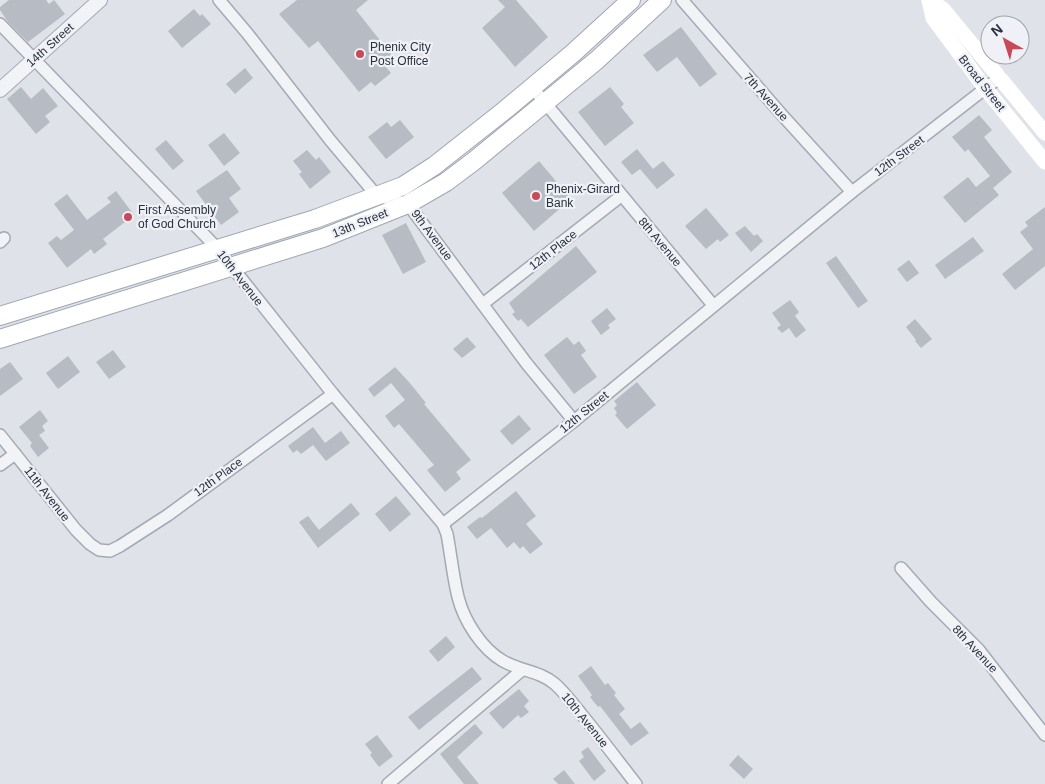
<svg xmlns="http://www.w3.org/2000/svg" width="1045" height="784" font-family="Helvetica,sans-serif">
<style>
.building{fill:#b7bbc4}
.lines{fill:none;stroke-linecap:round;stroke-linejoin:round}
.minor-casing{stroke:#a5a9b2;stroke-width:14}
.tertiary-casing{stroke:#a5a9b2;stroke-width:16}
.primary-casing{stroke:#9fa6b3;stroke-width:20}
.minor{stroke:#f2f3f6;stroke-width:11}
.tertiary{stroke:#f2f3f6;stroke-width:14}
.secondary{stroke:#fff;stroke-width:15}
.primary{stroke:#fff;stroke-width:18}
.poi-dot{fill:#c84957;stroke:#eff1f6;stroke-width:2}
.labels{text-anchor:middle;stroke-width:4.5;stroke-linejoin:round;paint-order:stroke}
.street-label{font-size:12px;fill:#29303e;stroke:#eff1f6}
.poi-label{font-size:12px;fill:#29303e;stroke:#eff1f6;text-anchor:start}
</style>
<rect width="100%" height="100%" fill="#dfe2e8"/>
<g class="building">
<polygon points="9,0 46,0 49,4 54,0 65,14 28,42 8,22 0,10 0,7"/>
<polygon points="297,0 368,0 356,10 394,58 385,66 391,73 375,86 371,82 359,92 318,41 309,48 279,14"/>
<polygon points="498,0 516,0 548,37 515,67 482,28 505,7"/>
<polygon points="194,9 200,16 202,14 211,24 182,48 168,31"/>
<polygon points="681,27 717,74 700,87 677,57 657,72 643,55"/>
<polygon points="245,68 253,78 235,94 226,84"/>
<polygon points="21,87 31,99 43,88 58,106 45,116 50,122 36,134 7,99"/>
<polygon points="610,87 624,104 621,107 634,123 605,146 578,112"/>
<polygon points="979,115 992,130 984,137 1012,172 993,188 999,195 965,223 943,197 968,177 976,187 990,176 968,149 965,152 952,137"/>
<polygon points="400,120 414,137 386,159 368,137 387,122 391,127"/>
<polygon points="224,133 240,153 224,166 208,145"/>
<polygon points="166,140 184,161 173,170 155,149"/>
<polygon points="637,149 653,169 663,161 675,175 657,189 640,169 632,175 621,162"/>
<polygon points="307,150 316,160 319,157 331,172 310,189 299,174 302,172 293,161"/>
<polygon points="539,161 571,199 534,231 502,193"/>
<polygon points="227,170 241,189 229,198 239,212 221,225 196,191"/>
<polygon points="116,191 134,215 103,239 107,244 94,254 91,249 67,268 48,243 57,236 61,240 74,230 54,204 67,194 87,220 111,202 107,198"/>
<polygon points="1045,207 1045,266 1015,290 1002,274 1033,249 1020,232 1028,226 1025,222"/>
<polygon points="706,208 729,235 720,242 718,239 706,249 685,226"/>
<polygon points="406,223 426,262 403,274 382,235"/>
<polygon points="745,226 754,236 757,234 763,241 751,252 735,233"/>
<polygon points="973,237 984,251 945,279 935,265"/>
<polygon points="576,246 597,272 528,327 521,319 518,321 512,314 515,312 509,303"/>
<polygon points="836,256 868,301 858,308 826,263"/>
<polygon points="909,260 919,273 907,282 897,269"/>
<polygon points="790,300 799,312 795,316 806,330 796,338 789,328 782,333 777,328 781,325 772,313"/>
<polygon points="607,308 616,319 608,325 610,328 601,335 591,321"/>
<polygon points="915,319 932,339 921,348 915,341 916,340 906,327"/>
<polygon points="467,337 476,347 462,358 453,349"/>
<polygon points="567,337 574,345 579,341 586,351 581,355 597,377 574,394 544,355"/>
<polygon points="113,350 126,367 109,379 96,362"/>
<polygon points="68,356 80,372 58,389 46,373"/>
<polygon points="10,362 23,379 0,396 0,369"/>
<polygon points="395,367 409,382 426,403 424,404 471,460 456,472 461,479 445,492 427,470 434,465 399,424 394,428 385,416 405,400 391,383 374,397 368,389"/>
<polygon points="637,382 656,405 627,429 615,415 617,413 614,408 617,405 614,401"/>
<polygon points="40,410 48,421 42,426 45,431 39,435 49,448 38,457 30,446 32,443 19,427"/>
<polygon points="519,415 531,429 512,445 500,431"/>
<polygon points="313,427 325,443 341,431 350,443 326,461 313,445 301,454 297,450 293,453 288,446"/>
<polygon points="516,491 536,516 526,524 543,544 530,554 523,546 520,549 514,542 507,548 491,528 477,539 467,527 480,517 482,518"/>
<polygon points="396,496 411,514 390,532 375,514"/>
<polygon points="351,503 360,514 318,548 299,522 308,516 319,530"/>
<polygon points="446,636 455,647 438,662 429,651"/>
<polygon points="591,666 605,685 608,683 616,693 614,695 625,709 619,714 631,729 640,722 649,733 631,746 600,706 598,707 590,697 592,695 578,676"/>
<polygon points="472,667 482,679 419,730 408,717"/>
<polygon points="519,689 529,701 524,706 529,712 521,718 518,715 503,729 489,713"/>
<polygon points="475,724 483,733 457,757 479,784 464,784 440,754"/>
<polygon points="377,735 393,756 379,767 370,755 372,753 365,744"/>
<polygon points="588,747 606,771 594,781 579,761 584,757 581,752"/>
<polygon points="738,755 753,769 744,779 729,765"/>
<polygon points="564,770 575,784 558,784 553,779"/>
</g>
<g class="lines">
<defs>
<g id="minor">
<polyline points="219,0 247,33 330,140 377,196 408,204 527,364 574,421"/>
<polyline points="682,0 783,116 852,192"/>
<path d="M0 24 217 248 333 394 443 524 447 534C451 555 453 577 458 597 464 621 482 649 503 661 520 671 540 671 555 684 565 693 574 705 582 715 601 738 618 761 636 784"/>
<polyline points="532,87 713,305"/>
<polyline points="0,242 4,238"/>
<polyline points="484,303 621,196"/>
<polyline points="0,435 76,530 90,544 99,550 110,551 120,546 168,515 333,394"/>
<polyline points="0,465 15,454"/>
<polyline points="443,524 574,421 852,192 1000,77"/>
<polyline points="901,568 931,602 979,650 1045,735"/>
<polyline points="388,784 522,670"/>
</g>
<polyline id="tertiary" points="0,90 100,0"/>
<g id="primary">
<polyline points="0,316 315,219 403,186 434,166 505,110 572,54 631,0"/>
<polyline points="0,339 323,238 408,204 446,182 474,161 597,60 662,0"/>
</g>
</defs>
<use href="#minor" class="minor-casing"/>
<use href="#tertiary" class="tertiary-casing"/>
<use href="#primary" class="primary-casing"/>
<use href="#minor" class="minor"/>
<use href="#tertiary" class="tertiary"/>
<g class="secondary">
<polyline points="929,0 933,18 985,88 1045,162"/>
<polyline points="929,0 943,9 1045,133"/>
</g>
<use href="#primary" class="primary"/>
</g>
<g class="poi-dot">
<circle cx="360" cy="54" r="5"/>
<circle cx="536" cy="196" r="5"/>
<circle cx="128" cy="217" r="5"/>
</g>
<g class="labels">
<g class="street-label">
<text transform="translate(50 45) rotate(-42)" y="4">14th Street</text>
<text transform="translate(982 83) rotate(52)" y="4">Broad Street</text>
<text transform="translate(766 97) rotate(48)" y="4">7th Avenue</text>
<text transform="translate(899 156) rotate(-37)" y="4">12th Street</text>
<text transform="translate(360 223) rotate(-22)" y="4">13th Street</text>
<text transform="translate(432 235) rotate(53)" y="4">9th Avenue</text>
<text transform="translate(660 242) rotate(50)" y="4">8th Avenue</text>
<text transform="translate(553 250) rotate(-38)" y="4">12th Place</text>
<text transform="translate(240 278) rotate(52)" y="4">10th Avenue</text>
<text transform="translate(584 412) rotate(-39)" y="4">12th Street</text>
<text transform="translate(218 477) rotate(-36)" y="4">12th Place</text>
<text transform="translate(47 494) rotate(52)" y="4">11th Avenue</text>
<text transform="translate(975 649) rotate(47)" y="4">8th Avenue</text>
<text transform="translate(585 720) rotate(51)" y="4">10th Avenue</text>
</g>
<g class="poi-label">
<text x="370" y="51">Phenix City<tspan x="370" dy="14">Post Office</tspan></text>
<text x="546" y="193">Phenix-Girard<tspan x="546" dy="14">Bank</tspan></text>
<text x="138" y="214">First Assembly<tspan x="138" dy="14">of God Church</tspan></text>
</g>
</g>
<g transform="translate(1005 40) rotate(321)"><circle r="24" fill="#eff1f6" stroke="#a0a4ac"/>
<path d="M0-4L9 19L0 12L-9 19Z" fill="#c84957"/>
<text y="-8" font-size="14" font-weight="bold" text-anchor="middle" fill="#29303e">N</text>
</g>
</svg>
